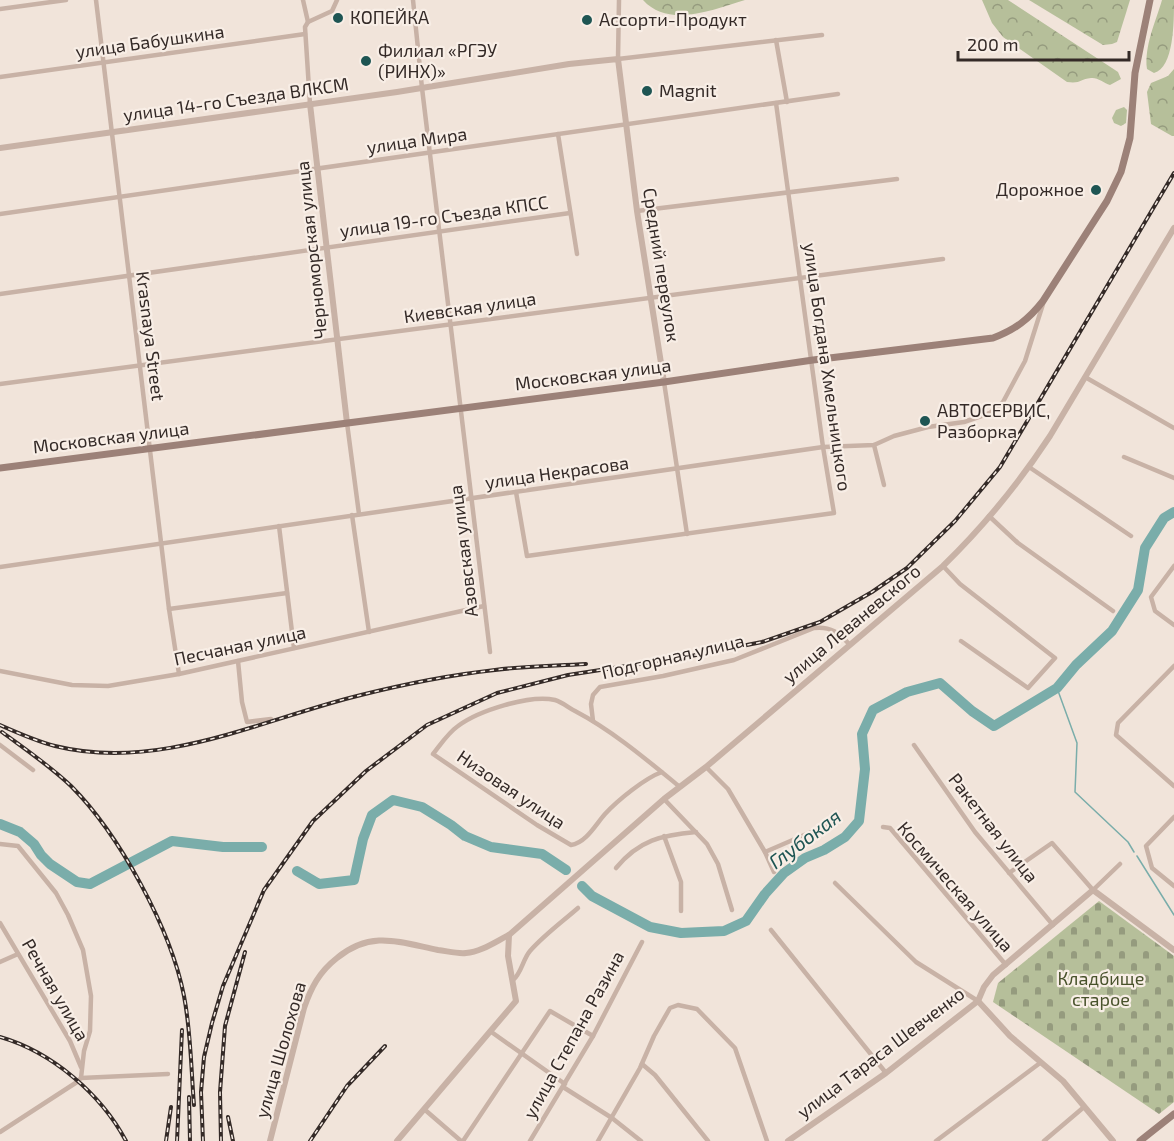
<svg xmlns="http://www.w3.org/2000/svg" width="1174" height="1141" font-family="'Exo 2',sans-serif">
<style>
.grass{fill:url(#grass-tufts)}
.forest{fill:url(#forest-crowns)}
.cemetery{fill:url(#cemetery-stones)}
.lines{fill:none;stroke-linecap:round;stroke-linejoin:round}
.stream{stroke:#7aadaa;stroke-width:1.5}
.river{stroke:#7aadaa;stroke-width:10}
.minor{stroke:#c8b2a6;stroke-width:4.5}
.tertiary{stroke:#c8b2a6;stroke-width:6}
.secondary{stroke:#9c8178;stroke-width:7}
.rail-casing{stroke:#342a27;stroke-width:4}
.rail{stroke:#f8eee6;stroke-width:1.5;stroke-dasharray:4.5;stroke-linecap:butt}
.poi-dot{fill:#1e5553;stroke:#f8eee6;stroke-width:2}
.labels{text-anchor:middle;stroke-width:4.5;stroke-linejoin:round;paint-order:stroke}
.poi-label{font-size:18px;fill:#342a27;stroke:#f8eee6;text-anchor:start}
.street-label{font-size:18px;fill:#342a27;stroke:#f8eee6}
.park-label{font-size:18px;fill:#48522b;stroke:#f8eee6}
.water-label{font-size:20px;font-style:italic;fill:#1e5553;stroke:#f8eee6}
</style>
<defs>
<pattern id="grass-tufts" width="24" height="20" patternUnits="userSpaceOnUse" patternTransform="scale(1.5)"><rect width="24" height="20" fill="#b6bf9a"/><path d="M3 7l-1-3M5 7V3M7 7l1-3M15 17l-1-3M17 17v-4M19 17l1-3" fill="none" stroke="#959b7e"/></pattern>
<pattern id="forest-crowns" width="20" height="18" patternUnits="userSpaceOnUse" patternTransform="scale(1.5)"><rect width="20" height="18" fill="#b6bf9a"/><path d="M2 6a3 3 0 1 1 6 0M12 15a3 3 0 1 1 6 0" fill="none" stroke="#959b7e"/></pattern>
<pattern id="cemetery-stones" width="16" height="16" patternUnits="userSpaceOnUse" patternTransform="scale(1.5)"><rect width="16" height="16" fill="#b6bf9a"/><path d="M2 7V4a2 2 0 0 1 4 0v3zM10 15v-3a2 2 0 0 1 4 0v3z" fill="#959b7e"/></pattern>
</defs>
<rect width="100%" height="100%" fill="#f1e4da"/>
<polygon class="grass" points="1124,107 1127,110 1126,123 1121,126 1114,123 1112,118 1116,110"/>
<g class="forest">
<path d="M643 0H745C714 9 669 29 643 0Z"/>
<path d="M982 0H1008L1112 68 1118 72 1121 79 1110 85C1104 83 1097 77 1091 78 1080 79 1081 84 1067 82L1003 37 992 23Z"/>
<polygon points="1029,0 1130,0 1117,42 1112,44 1103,45"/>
<path d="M1162 0H1174C1174 22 1174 68 1154 73L1147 69C1144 46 1156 21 1162 0Z"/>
<polygon points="1174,69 1174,136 1172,136 1151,124 1147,92 1151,83 1168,76"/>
</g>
<polygon class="cemetery" points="1099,901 1174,956 1174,1102 1159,1114 993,1002 998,983"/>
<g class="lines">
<g class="stream">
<polyline points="1057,688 1077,743 1075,792 1128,842 1134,852"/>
<polyline points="1137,856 1174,915"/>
</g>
<g class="river">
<polyline points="0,824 20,832 34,844 41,855 50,864 77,882 90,884 172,841 223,847 262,847"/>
<polyline points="297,871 319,884 354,880 363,839 372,815 393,800 422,807 451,825 465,836 491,847 542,854 566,870"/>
<polyline points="582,886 592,896 650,927 681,933 724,931 746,921 765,894 784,873 805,858 824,850 845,837 859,821 865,769 862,734 873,710 907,692 940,683 972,711 994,726 1057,688 1076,665 1112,631 1138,590 1145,548 1164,518 1174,512"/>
</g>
<g class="minor">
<polyline points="96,0 169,609 179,674"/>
<polyline points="303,0 308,22"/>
<polyline points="413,0 422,88 490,652"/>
<polyline points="619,0 618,59 822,35"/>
<polyline points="0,9 66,0"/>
<polyline points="776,40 787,102"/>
<polyline points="0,77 305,34"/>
<polyline points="310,104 305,27 308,22 332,11 337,0"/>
<polyline points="558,134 577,254"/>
<polyline points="637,211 897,179"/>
<polyline points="0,214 838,94"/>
<polyline points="0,294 570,213"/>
<polyline points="1085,377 1174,428"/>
<polyline points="664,382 687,534"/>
<polyline points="0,384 943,259"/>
<polyline points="347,423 359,514"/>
<polyline points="874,445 884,485"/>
<polyline points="1124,457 1174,478"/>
<polyline points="1029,467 1131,536"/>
<polyline points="516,492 527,556 834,513 823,447 776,103"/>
<polyline points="352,515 369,632"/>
<polyline points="989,516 1018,543 1113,611"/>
<polyline points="279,526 294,648"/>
<polyline points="943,566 960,584 1055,658 1028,688 961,641"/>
<polyline points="1174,566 1151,597 1155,611 1174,625"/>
<polyline points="0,567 823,447 874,445 894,436 928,427 964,422 990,413 1003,402 1025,361 1043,304"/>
<polyline points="169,609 287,593"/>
<polyline points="238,661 242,702 247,722 271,719"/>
<polyline points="1174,666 1118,723 1116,735 1174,786"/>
<polyline points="0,671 72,685 108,686 179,674 484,606"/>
<path d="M593 721 591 704 593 695 600 687 663 676 734 660 814 628C831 626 839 633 850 645"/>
<polyline points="0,745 33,770"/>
<polyline points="914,745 975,832 1053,925"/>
<polyline points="706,767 728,789 765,852 774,872"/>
<path d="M662 772C645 778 618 800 605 814 596 824 586 843 571 845L537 825 433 754C441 744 448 733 458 726 478 711 530 694 555 700 562 702 569 708 575 711 613 731 647 760 680 787"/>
<polyline points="664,799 707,844 718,864 732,910"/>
<polyline points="1174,817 1146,846 1152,868 1174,886"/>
<polyline points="883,827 890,828 1006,965"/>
<polyline points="664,836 681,882 681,911"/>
<polyline points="0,844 18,846 56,893 68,915 83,950 91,996 90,1031 84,1051 81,1078"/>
<polyline points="765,852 832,823"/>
<path d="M616 868C639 840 662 835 696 832"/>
<polyline points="1009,873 1052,843 1093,890 1120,864"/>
<polyline points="835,883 916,962 978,1001"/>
<polyline points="0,923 70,1041 81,1067"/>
<polyline points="771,930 886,1073"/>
<polyline points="0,962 18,954"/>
<path d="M513 980C521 974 523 959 530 951 544 935 562 922 578 908"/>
<polyline points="490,1031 565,1084"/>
<polyline points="642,1064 655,1075 708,1141"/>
<polyline points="563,1087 612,1118 641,1141"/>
<polyline points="424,1109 461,1141"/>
<polyline points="0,1132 77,1082 81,1078 168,1074"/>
<polyline points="463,1141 550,1011 593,1036"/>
<polyline points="530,1141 593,1036 642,942"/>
<polyline points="598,1141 640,1068 654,1036 670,1008 678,1005 697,1009 735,1048 767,1141"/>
<polyline points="936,1141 1040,1063"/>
<polyline points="1044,1141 1084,1107"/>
</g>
<g class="tertiary">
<polyline points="310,104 347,423"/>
<polyline points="0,148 397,92 569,64 618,59 637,211 664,382"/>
<polyline points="978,1001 1010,1036 1063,1081 1113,1141"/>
<path d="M270 1141 304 1008C311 988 319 972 337 958 371 930 399 942 438 950 447 951 457 954 466 953 481 952 495 942 509 935L664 799 706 767 943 566C983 527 1019 483 1050 436L1174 228"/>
<polyline points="397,1141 516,1001 508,956 509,935"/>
<polyline points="788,1141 886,1073 978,1001 984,987 993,975 1093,890 1174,950"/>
</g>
<g class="secondary">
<path d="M0 468 664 382 813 360 993 338C1015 330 1029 319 1043 301L1107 201 1121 172 1130 138 1135 73 1150 0"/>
<polyline points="1140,1141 1174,1114"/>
</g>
<defs>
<g id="rail">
<path d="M0 725C18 733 36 741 55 746 160 772 262 719 361 695 405 684 450 675 495 670 525 666 555 666 586 664"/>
<path d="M2 732C25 749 50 766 71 786 119 834 171 929 184 996 191 1032 191 1069 194 1105"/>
<path d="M0 1037C52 1052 101 1094 126 1141"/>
<polyline points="189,1097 190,1141"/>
<polyline points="228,1117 233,1141"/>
<polyline points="166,1141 171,1107"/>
<polyline points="177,1141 182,1030"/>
<polyline points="203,1141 201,1092 204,1057 212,1023 223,986 264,890 313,821 366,771 427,725 497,693 568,675 691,656 762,642 820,622 872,592 907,568 955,521 1000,467 1174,173"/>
<polyline points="221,1141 220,1092 225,1026 245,952"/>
<polyline points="310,1141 347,1086 385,1046"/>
</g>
</defs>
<use href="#rail" class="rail-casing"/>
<use href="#rail" class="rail"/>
</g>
<g class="poi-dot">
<circle cx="338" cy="18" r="6"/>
<circle cx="587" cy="20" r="6"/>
<circle cx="366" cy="61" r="6"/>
<circle cx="647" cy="91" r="6"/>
<circle cx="1096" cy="190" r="6"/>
<circle cx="925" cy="421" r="6"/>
</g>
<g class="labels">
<g class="poi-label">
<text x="350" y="24">КОПЕЙКА</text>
<text x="599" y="26">Ассорти-Продукт</text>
<text x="378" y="57">Филиал «РГЭУ<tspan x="378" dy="21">(РИНХ)»</tspan></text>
<text x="659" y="97">Magnit</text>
<text x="1084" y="196" text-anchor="end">Дорожное</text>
<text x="937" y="417">АВТОСЕРВИС,<tspan x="937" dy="21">Разборка</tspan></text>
</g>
<g class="street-label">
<text transform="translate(150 42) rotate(-8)" y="6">улица Бабушкина</text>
<text transform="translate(236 100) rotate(-8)" y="6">улица 14-го Съезда ВЛКСМ</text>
<text transform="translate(417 141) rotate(-8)" y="6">улица Мира</text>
<text transform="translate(444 217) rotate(-8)" y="6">улица 19-го Съезда КПСС</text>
<text transform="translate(312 250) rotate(-96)" y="6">Черноморская улица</text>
<text transform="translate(661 265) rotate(81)" y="6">Средний переулок</text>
<text transform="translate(470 308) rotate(-8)" y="6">Киевская улица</text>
<text transform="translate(150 336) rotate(83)" y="6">Krasnaya Street</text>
<text transform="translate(827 367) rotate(82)" y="6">улица Богдана Хмельницкого</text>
<text transform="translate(593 375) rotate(-7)" y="6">Московская улица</text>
<text transform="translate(111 438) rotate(-7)" y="6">Московская улица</text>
<text transform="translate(557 473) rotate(-8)" y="6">улица Некрасова</text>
<text transform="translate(464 551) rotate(-97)" y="6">Азовская улица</text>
<text transform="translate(852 624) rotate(-40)" y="6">улица Леваневского</text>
<text transform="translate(240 646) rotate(-12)" y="6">Песчаная улица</text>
<text transform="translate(673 657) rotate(-13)" y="6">Подгорная улица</text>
<text transform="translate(511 790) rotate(34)" y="6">Низовая улица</text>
<text transform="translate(993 828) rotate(52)" y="6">Ракетная улица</text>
<text transform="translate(955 887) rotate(49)" y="6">Космическая улица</text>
<text transform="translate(55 990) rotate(60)" y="6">Речная улица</text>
<text transform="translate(574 1035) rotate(-61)" y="6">улица Степана Разина</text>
<text transform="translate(281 1050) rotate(-74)" y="6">улица Шолохова</text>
<text transform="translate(881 1053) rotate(-37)" y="6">улица Тараса Шевченко</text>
</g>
<g class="park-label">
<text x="1101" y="985">Кладбище<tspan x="1101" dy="21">старое</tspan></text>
</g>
<g class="water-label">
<text transform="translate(805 839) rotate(-37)" y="7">Глубокая</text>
</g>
</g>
<path d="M958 51v9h171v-9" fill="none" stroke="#342a27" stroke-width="3"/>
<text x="967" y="51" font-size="18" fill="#342a27" stroke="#f8eee6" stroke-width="4.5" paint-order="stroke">200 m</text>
</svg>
